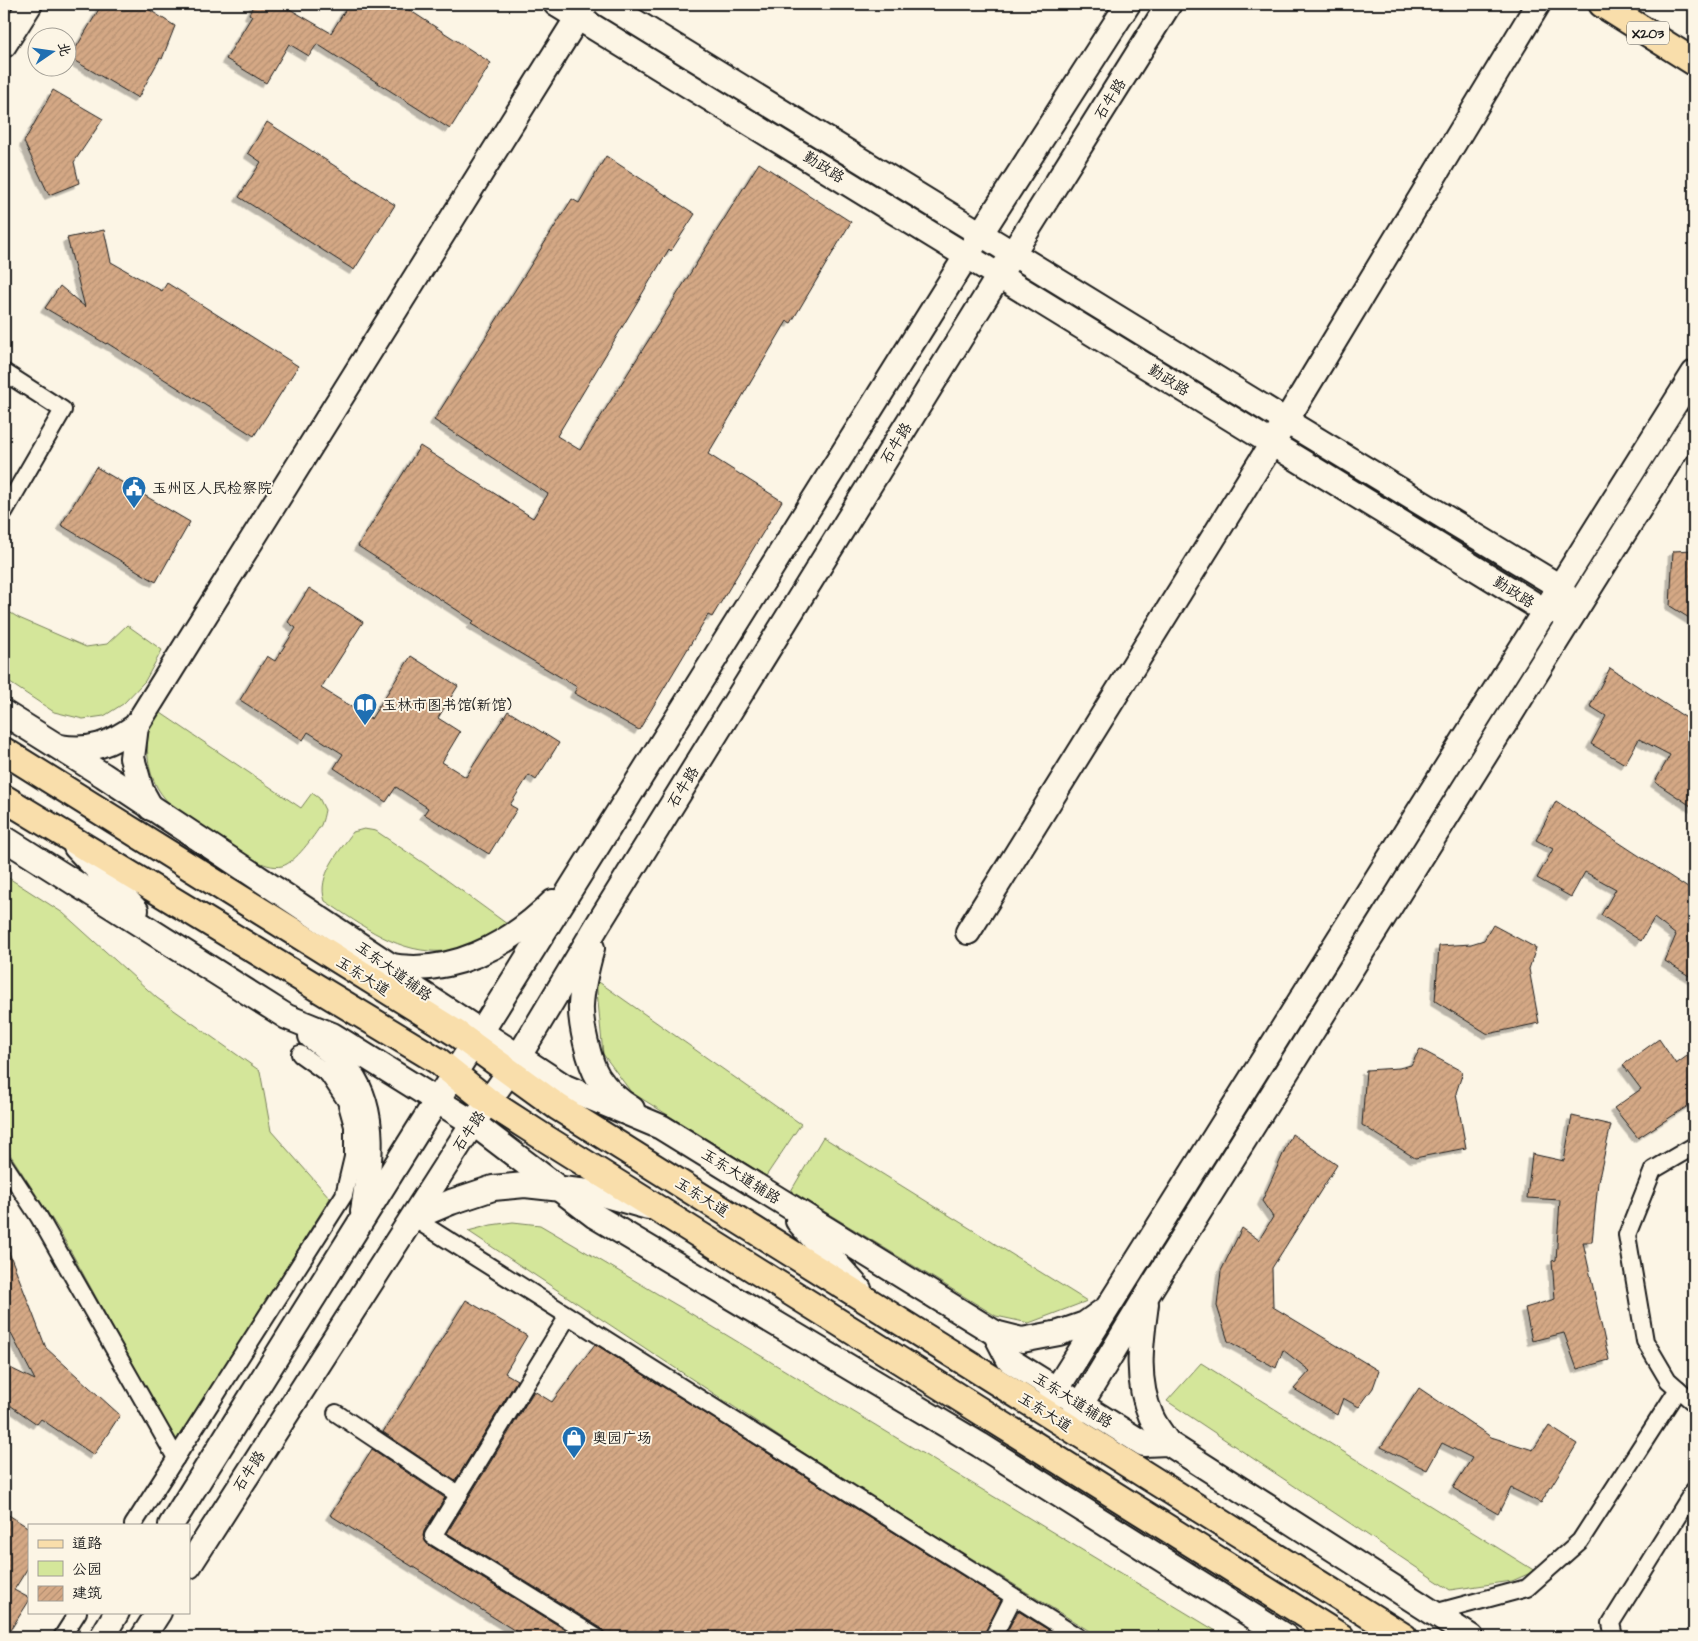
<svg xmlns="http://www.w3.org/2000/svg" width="1698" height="1641" font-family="'Architects Daughter','LXGW WenKai TC',sans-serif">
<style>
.green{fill:#d4e69a;stroke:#78815b}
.building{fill:url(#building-hatch);stroke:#1c1c1c;filter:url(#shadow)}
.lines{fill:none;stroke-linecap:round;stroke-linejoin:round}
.street-casing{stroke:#1c1c1c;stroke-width:20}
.secondary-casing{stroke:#1c1c1c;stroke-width:28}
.primary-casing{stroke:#1c1c1c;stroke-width:30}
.street{stroke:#fcf5e5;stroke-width:16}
.secondary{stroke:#fcf5e5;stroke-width:24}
.primary{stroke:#f9deab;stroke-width:26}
.labels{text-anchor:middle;stroke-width:4;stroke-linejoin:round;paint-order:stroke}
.shield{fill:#fcf5e5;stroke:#5f5d58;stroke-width:1}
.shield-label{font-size:14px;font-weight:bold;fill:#1c1c1c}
.street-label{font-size:15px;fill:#1c1c1c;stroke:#fcf5e5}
.poi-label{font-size:15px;fill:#1c1c1c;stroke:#fcf5e5;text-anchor:start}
</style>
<defs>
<pattern id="building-hatch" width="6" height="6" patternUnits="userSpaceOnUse" patternTransform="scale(1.25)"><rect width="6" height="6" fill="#d4a885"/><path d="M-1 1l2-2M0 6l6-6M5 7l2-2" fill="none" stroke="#b59072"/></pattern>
<filter id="shadow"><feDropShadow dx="-4.5" dy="4.5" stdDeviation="0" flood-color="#0004"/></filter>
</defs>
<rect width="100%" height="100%" fill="#fcf5e5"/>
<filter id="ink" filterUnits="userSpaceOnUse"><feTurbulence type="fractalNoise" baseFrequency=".02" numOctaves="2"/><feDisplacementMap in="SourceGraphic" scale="10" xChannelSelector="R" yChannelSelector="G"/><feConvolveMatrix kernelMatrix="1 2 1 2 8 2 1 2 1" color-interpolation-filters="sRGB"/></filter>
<g filter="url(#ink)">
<g class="green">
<polygon points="4,609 19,618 86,647 107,644 127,625 162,650 145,681 123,704 104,716 83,719 54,712 4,679"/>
<path d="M158 711 301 808 312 793 319 798 325 810C324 815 323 820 321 825 314 836 295 863 282 866 264 870 242 852 228 842 191 820 153 805 148 758 146 738 148 727 158 711Z"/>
<path d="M364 829 376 831 425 864 507 924C499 935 492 938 480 943 469 949 459 950 447 951 399 955 363 926 325 901 316 876 340 851 353 832Z"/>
<polygon points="4,875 63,913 157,998 260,1071 271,1131 330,1198 177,1444 59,1230 4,1145"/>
<polygon points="596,980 801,1124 766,1176 631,1092 603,1054"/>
<polygon points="823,1137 1087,1301 1029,1323 996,1316 791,1191"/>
<polygon points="513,1222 540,1225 685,1310 1226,1637 1099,1637 837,1475 468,1231 491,1225"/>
<polygon points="1201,1363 1535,1571 1512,1581 1450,1590 1167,1401"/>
</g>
<g class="building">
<polygon points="102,4 140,4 175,26 162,59 160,58 138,98 70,58"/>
<polygon points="254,4 281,4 331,33 349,4 400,4 491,63 450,129 317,44 309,56 289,44 266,83 226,59 252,16 249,14"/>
<polygon points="53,90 103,119 74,162 79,183 49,195 24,142"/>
<polygon points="267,122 395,205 354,270 239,197 261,162 248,153"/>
<polygon points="606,156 695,214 671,251 669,249 557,436 580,450 759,163 851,222 791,323 787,321 708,454 782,501 712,617 708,615 639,730 574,693 577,687 471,624 474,621 358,546 420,446 533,518 548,494 434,420 572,199 579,203"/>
<polygon points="104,230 111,262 162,291 167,283 298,366 254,436 107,343 106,344 45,308 60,286 85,307 67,238"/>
<polygon points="96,467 190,522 156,582 61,525"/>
<polygon points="1694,550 1694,621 1670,606 1673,551"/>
<polygon points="309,588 363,622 321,688 371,719 411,656 458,686 438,718 460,732 442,762 466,777 508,711 559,743 536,780 529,775 510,805 517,809 489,854 424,814 428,808 396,787 386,802 334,768 343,754 308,732 303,740 240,700 267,656 275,661 296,628 288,622"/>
<polygon points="1610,668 1694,723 1694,808 1655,782 1670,755 1639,739 1625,764 1591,744 1606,716 1590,706"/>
<polygon points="1556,801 1694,892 1694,979 1665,961 1676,935 1654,918 1641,941 1601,915 1616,889 1585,872 1571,897 1537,878 1553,849 1536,840"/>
<polygon points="1493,925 1536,948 1529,969 1539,1023 1488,1034 1435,1001 1439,946 1471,944 1484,940"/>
<polygon points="1659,1039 1676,1064 1694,1051 1694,1102 1638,1138 1614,1108 1641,1089 1623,1065"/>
<polygon points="1420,1049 1463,1072 1456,1093 1466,1148 1415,1158 1362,1125 1366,1070 1399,1068 1411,1065"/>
<polygon points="1572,1116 1611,1125 1598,1182 1592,1242 1583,1242 1609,1360 1577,1369 1564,1333 1532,1341 1525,1308 1555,1299 1552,1261 1556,1260 1560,1200 1527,1198 1532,1154 1564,1161"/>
<polygon points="1292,1134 1337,1165 1272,1268 1273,1307 1379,1371 1373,1388 1359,1407 1343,1398 1337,1415 1294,1389 1310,1371 1283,1350 1276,1368 1228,1341 1217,1306 1221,1271 1242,1228 1259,1240 1273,1217 1262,1201"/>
<polygon points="4,1242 5,1242 46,1348 120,1415 94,1455 41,1419 37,1424 4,1401 4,1365 35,1380 4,1320"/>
<polygon points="466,1300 527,1336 505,1373 517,1380 455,1481 383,1432"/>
<polygon points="595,1344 1001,1600 983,1637 606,1637 605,1633 601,1628 447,1533 534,1391 552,1402"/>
<polygon points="1419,1388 1491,1437 1533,1450 1549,1426 1577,1444 1541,1503 1511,1488 1498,1514 1453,1488 1472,1458 1442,1443 1427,1470 1381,1447"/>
<polygon points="372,1449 445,1498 424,1531 423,1536 427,1544 577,1637 525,1637 330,1515"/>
<polygon points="4,1512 29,1528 29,1566 14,1590 29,1598 29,1601 6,1637 4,1637"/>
<polygon points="1018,1611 1060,1637 1004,1637"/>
</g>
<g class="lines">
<defs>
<g id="street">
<polyline points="4,372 63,410 4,512"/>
<polyline points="1694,1146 1653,1170 1627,1235 1645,1341 1668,1380 1694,1403"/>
<polyline points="4,1164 39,1217 176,1458"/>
<polyline points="413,1218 1078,1637"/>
<polyline points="568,1316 433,1536 596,1637"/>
<polyline points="336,1413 459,1495"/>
<polyline points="133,1525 344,1195 353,1157 353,1126 346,1101 328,1074 300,1054"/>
<polyline points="1434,1613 1527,1588 1580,1541 1678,1389"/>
<polyline points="62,1637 78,1612"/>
<polyline points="993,1637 1013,1598"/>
<polyline points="1614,1637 1611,1623 1694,1490"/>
</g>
<g id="secondary">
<polyline points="556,4 1545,611 1575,611"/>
<polyline points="606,4 1286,421 1560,587 1568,599"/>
<polyline points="4,45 30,4"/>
<polyline points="4,713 103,775 391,966 417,990 565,1087 661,1127 995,1333 1009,1360 1144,1444 1168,1443 1471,1637"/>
<polyline points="136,726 132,758 141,790 151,808"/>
<path d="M60 747C92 752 110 744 136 726L586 4"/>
<polyline points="4,838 287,1017 332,1035 473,1123 595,1216 980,1445 1286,1637"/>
<polyline points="76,847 136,910"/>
<polyline points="968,932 1286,421 1538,4"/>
<path d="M592 948C587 966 582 986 581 1005 580 1022 589 1063 598 1077 606 1089 619 1101 632 1109"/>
<path d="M386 965C449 978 510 945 553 902"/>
<path d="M311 1036C325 1047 340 1058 350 1073 378 1112 370 1166 363 1211"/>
<polyline points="413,1218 451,1202 493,1188 525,1185 598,1193 648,1207"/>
<polyline points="798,1221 859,1289"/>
<path d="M1146 1304C1141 1342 1135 1379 1151 1416 1155 1426 1162 1434 1168 1443"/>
<polyline points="995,1333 1022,1340 1059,1333 1085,1324 1103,1311"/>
<polyline points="1048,1403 1694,373"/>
<polyline points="1072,1419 1147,1295 1694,421"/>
<polyline points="171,1525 425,1119 481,1032 967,255 1128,4"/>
<polyline points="189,1566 473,1123 510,1071 597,926 1013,253 1169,4"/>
<polyline points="102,1637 117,1612"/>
<polyline points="143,1637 159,1612"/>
</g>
<g id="primary">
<polyline points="1602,4 1694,62"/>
<polyline points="4,751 456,1033 558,1107 1404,1637"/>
<polyline points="4,798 438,1061 489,1102 540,1135 1341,1637"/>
</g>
</defs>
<use href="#street" class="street-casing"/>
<use href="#secondary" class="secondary-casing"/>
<use href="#primary" class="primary-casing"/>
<use href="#street" class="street"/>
<use href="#secondary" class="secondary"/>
<use href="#primary" class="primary"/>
</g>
</g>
<defs>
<symbol id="civic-pin" viewBox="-11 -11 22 30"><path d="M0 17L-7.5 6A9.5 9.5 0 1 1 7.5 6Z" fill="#1f6fb2" stroke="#fcf5e5"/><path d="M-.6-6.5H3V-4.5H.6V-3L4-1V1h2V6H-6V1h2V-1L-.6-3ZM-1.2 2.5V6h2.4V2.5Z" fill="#fff"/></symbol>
<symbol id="library-pin" viewBox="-11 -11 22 30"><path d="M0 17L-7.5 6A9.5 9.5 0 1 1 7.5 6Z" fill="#1f6fb2" stroke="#fcf5e5"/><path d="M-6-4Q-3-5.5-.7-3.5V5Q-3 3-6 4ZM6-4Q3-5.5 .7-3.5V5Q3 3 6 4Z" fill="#fff"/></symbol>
<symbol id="shop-pin" viewBox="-11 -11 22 30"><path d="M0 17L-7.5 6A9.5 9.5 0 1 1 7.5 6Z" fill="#1f6fb2" stroke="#fcf5e5"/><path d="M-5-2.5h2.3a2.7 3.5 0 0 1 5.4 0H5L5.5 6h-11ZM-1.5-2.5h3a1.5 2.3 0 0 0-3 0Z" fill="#fff"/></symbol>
</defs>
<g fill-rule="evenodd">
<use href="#civic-pin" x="120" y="474" width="28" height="38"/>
<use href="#library-pin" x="351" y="691" width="28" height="38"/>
<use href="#shop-pin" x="560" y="1424" width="28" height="38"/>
</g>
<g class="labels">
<rect class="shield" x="1627" y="21.5" width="42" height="23" rx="4"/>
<g class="shield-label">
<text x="1648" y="38">X203</text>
</g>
<g class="street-label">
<text transform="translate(1110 99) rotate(-58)" y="5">石牛路</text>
<text transform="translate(824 167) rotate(32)" y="5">勤政路</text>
<text transform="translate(1169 380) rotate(32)" y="5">勤政路</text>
<text transform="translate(896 443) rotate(-58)" y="5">石牛路</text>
<text transform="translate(1514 592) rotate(32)" y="5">勤政路</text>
<text transform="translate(683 787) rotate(-58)" y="5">石牛路</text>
<text transform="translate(394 971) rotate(36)" y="5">玉东大道辅路</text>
<text transform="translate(363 976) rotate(32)" y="5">玉东大道</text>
<text transform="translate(469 1131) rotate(-56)" y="5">石牛路</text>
<text transform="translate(741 1176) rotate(32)" y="5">玉东大道辅路</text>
<text transform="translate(702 1197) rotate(32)" y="5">玉东大道</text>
<text transform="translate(1073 1400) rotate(32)" y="5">玉东大道辅路</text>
<text transform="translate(1045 1412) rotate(32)" y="5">玉东大道</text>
<text transform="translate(249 1471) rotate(-57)" y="5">石牛路</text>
</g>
<g class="poi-label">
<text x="152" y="493">玉州区人民检察院</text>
<text x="382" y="710">玉林市图书馆(新馆)</text>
<text x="592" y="1443">奥园广场</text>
</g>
</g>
<rect width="1698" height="1641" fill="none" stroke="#fcf5e5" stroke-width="20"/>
<rect x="10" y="10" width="1678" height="1621" fill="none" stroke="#1c1c1c" stroke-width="2" filter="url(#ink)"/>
<rect x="28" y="1524" width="162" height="90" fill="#fcf5e5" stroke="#a29e95"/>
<rect x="38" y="1540" width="25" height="8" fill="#f9deab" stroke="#a29e95"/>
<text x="72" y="1548" font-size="15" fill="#1c1c1c">道路</text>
<rect x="38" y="1561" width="25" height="15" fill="#d4e69a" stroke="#a29e95"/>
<text x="72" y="1574" font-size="15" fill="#1c1c1c">公园</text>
<rect x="38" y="1586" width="25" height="15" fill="url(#building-hatch)" stroke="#a29e95"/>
<text x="72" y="1598" font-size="15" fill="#1c1c1c">建筑</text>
<g transform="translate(52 52) rotate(77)"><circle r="24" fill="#fcf5e5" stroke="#a29e95"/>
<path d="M0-4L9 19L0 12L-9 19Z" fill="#1f6fb2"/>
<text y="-8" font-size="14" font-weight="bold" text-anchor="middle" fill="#1c1c1c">北</text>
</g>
</svg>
